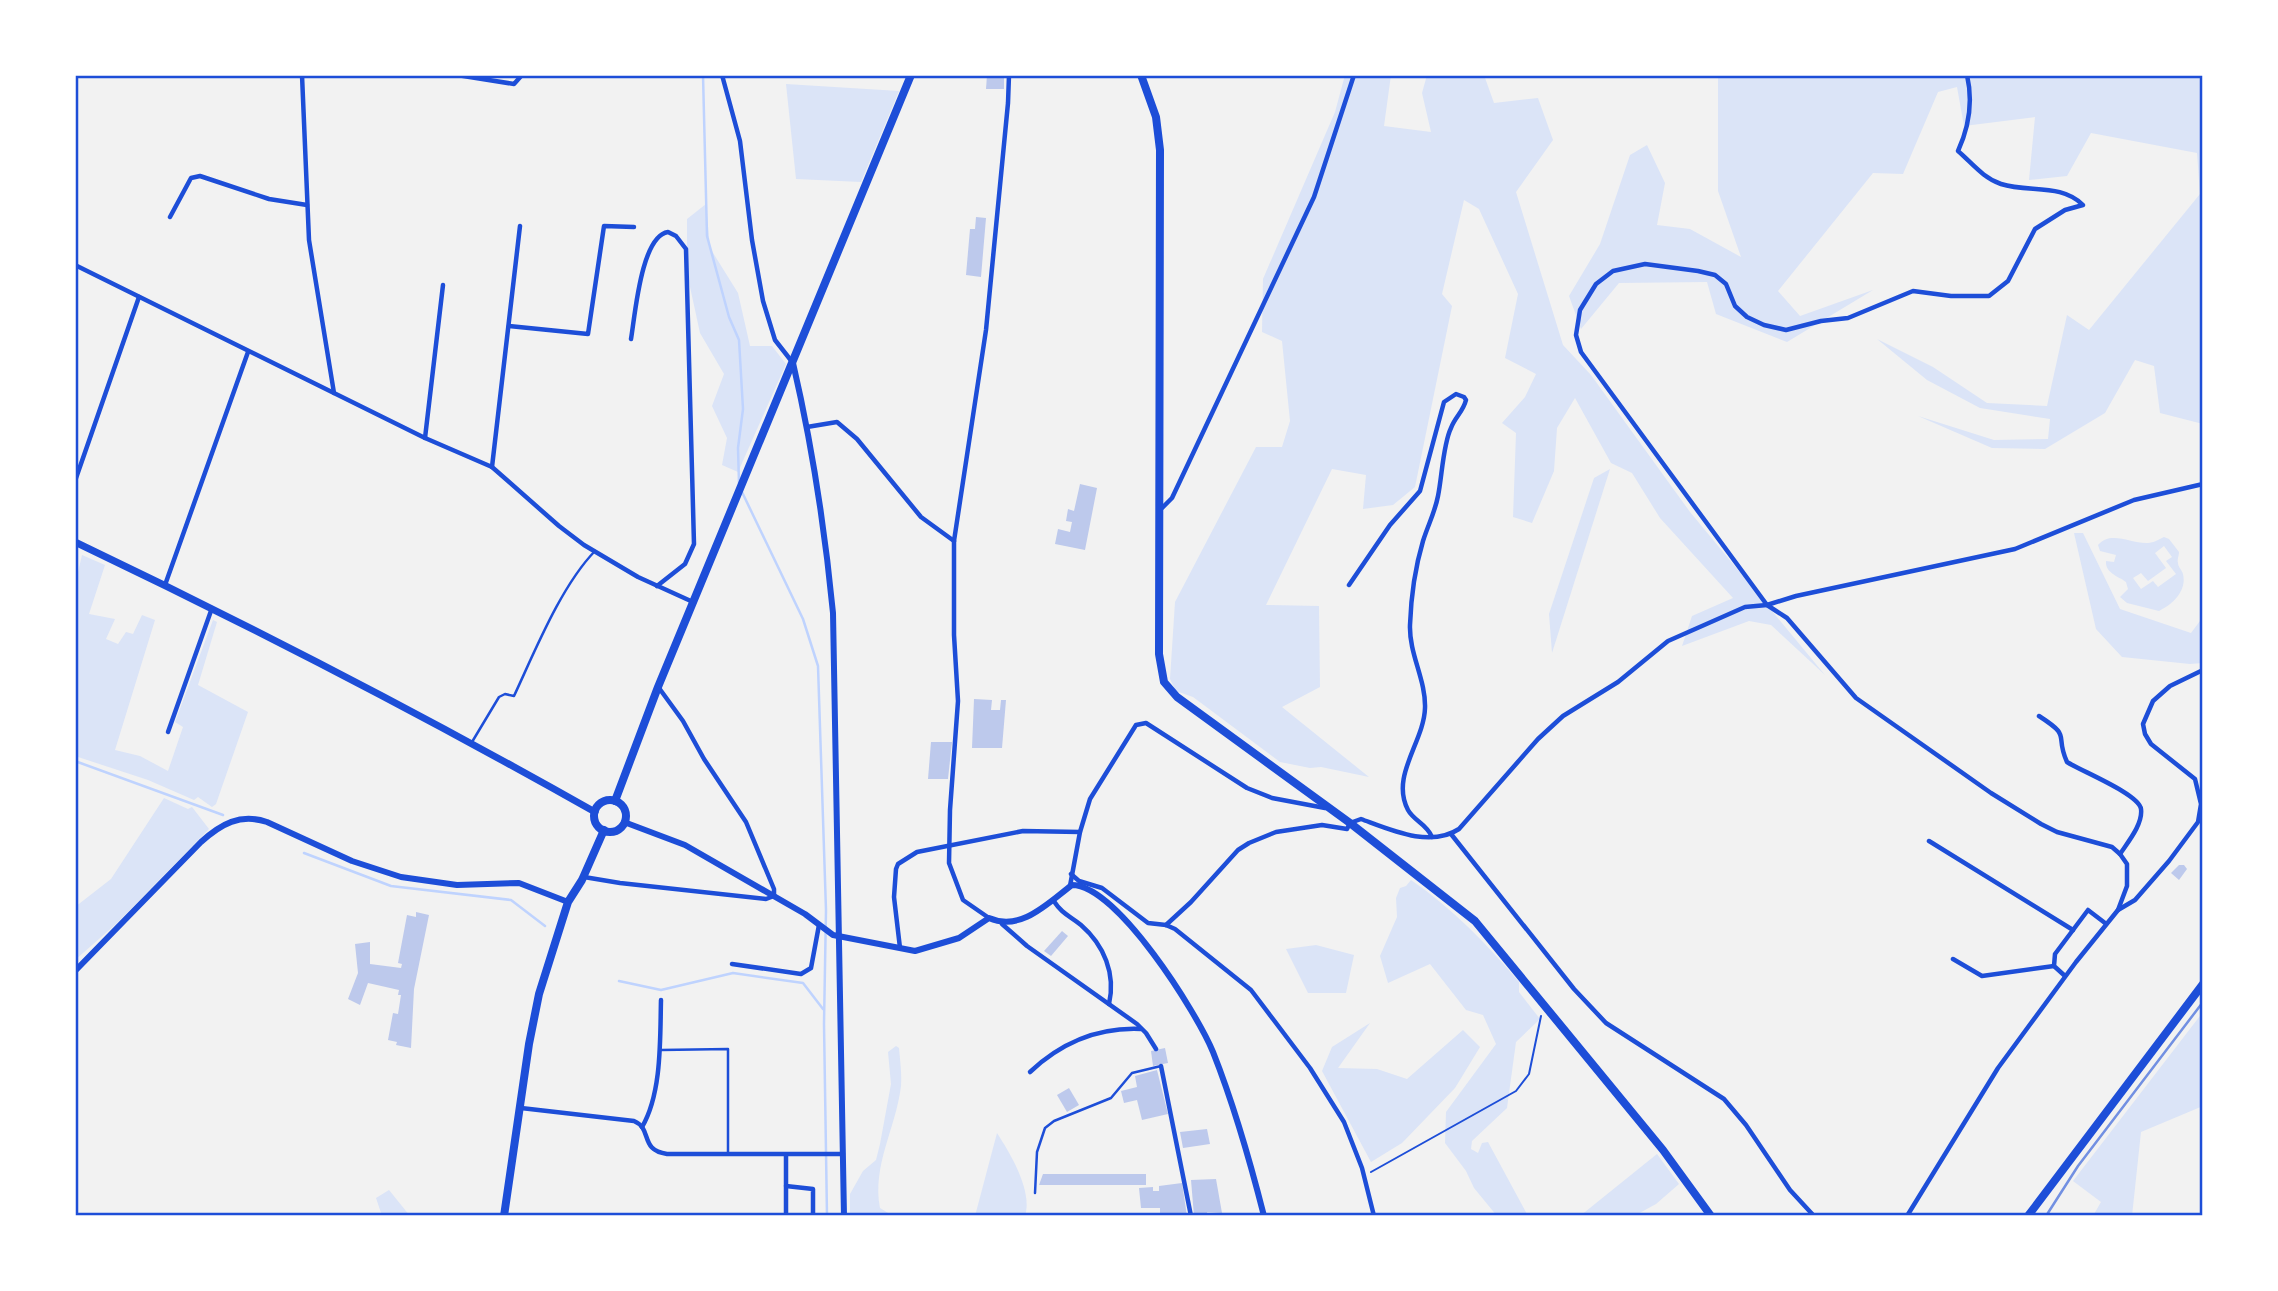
<svg xmlns="http://www.w3.org/2000/svg" width="2278" height="1291" font-family="'DejaVu Sans',sans-serif">
<style>
.green{fill:#dbe4f7;fill-rule:evenodd}
.lines{fill:none;stroke-linecap:round;stroke-linejoin:round}
.stream{stroke:#bfd3fe;stroke-width:2.5}
.building{fill:#bdc9ec}
.path{stroke:#1d4ed8;stroke-width:2}
.service{stroke:#1d4ed8;stroke-width:2.5}
.minor{stroke:#1d4ed8;stroke-width:4.5}
.tertiary{stroke:#1d4ed8;stroke-width:6}
.secondary{stroke:#1d4ed8;stroke-width:7}
.primary{stroke:#1d4ed8;stroke-width:8}
.rail{stroke:#7290e2;stroke-width:2.5}
.neatline{fill:none;stroke:#1d4ed8;stroke-width:2.5}
</style>
<rect width="100%" height="100%" fill="#f2f2f2"/>
<g class="green">
<polygon points="1345,75 1391,75 1384,126 1431,132 1422,93 1427,75 1484,75 1494,103 1538,98 1553,140 1516,192 1563,345 1591,375 1690,512 1825,675 1771,625 1749,621 1682,646 1692,616 1733,598 1660,518 1632,473 1611,463 1575,398 1557,428 1554,471 1532,523 1513,517 1516,433 1502,423 1525,397 1536,374 1505,358 1518,294 1479,209 1464,200 1442,294 1452,306 1415,487 1393,505 1363,509 1366,475 1332,469 1266,605 1319,606 1320,687 1282,707 1369,777 1321,767 1310,768 1280,762 1193,697 1176,691 1170,679 1175,602 1256,447 1282,447 1290,421 1282,341 1262,332 1263,279 1335,112"/>
<polygon points="1718,75 2203,75 2203,424 2160,413 2154,366 2135,360 2105,413 2045,449 1992,448 1918,416 1994,440 2048,439 2050,419 1980,408 1927,380 1877,339 1933,367 1987,403 2047,406 2067,315 2089,330 2200,194 2197,153 2091,133 2067,176 2029,180 2035,117 1964,126 1957,87 1938,92 1903,174 1873,173 1778,291 1800,316 1873,290 1787,342 1716,314 1707,282 1619,283 1581,329 1569,296 1600,244 1630,155 1647,145 1665,183 1657,225 1690,229 1741,257 1718,191"/>
<polygon points="786,84 899,91 861,182 796,179"/>
<polygon points="706,204 710,248 738,293 750,346 772,346 786,364 738,472 722,465 727,438 712,406 724,374 700,333 687,273 687,219"/>
<polygon points="1610,469 1552,653 1549,614 1594,478"/>
<polygon points="2074,533 2083,533 2120,609 2191,633 2203,617 2203,663 2190,664 2122,657 2096,629"/>
<path d="M2164 537 2169 539 2179 552C2179 556 2177 559 2178 563 2178 567 2182 570 2183 574 2187 591 2173 604 2159 611L2127 603 2120 597 2128 589 2126 582C2118 576 2105 573 2106 561L2114 562 2116 555 2100 551 2098 545C2111 530 2131 544 2148 543 2153 543 2160 539 2164 537ZM2164 546 2172 557 2166 561 2176 574 2158 587 2153 581 2141 589 2133 578 2141 573 2148 581 2166 568 2155 553Z"/>
<polygon points="82,555 105,565 89,614 115,619 106,639 118,644 126,632 133,634 142,615 155,620 115,750 140,756 168,771 183,727 175,722 213,620 217,622 198,685 248,712 216,804 212,807 198,797 194,800 148,780 75,756 75,585"/>
<polygon points="164,798 188,809 192,807 209,829 116,924 75,960 75,907 111,879"/>
<path d="M1411 880C1453 909 1486 943 1519 982V992L1540 1019 1516 1042 1507 1108 1472 1141 1471 1149 1478 1153 1482 1143 1488 1142 1528 1216H1497L1474 1188 1466 1171 1445 1143 1446 1112 1496 1044 1483 1015 1466 1010 1430 964 1388 983 1380 956 1397 917 1396 898 1400 888 1406 886Z"/>
<polygon points="1316,945 1354,955 1346,993 1308,993 1286,949"/>
<polygon points="2203,1012 2203,1106 2141,1132 2132,1216 2093,1216 2101,1202 2073,1181"/>
<polygon points="1370,1023 1338,1068 1377,1069 1407,1079 1463,1030 1480,1047 1455,1088 1402,1143 1371,1162 1322,1071 1332,1047"/>
<path d="M896 1046 899 1048C900 1060 902 1074 901 1086 896 1128 872 1165 880 1208L893 1216H850V1194L863 1171 876 1160 880 1144 891 1084 888 1052Z"/>
<path d="M997 1133C1010 1153 1033 1191 1025 1216H975Z"/>
<polygon points="1657,1154 1679,1184 1656,1204 1634,1216 1580,1216"/>
<polygon points="389,1190 410,1216 382,1216 376,1198"/>
</g>
<g class="lines">
<g class="stream">
<polyline points="703,75 707,236 729,317 739,340 743,409 738,448 739,483"/>
<polyline points="742,492 803,619 818,666 826,910 824,1024 827,1216"/>
<polyline points="75,761 223,815"/>
<polyline points="304,853 391,886 511,900 545,926"/>
<polyline points="619,981 661,990 733,973 803,983 823,1009"/>
</g>
</g>
<g class="building">
<polygon points="987,75 1004,75 1004,89 986,89"/>
<polygon points="976,217 986,218 981,277 966,275 970,229 975,229"/>
<polygon points="1080,484 1097,488 1085,550 1055,544 1058,529 1070,532 1072,522 1066,521 1068,509 1074,511"/>
<polygon points="974,699 992,700 991,710 1000,710 1001,700 1006,700 1002,748 972,748"/>
<polygon points="931,742 952,742 948,779 928,779"/>
<polygon points="2179,865 2184,865 2187,869 2179,880 2171,873"/>
<polygon points="416,912 429,915 414,989 411,1048 396,1045 397,1042 388,1040 393,1013 398,1014 401,995 398,995 399,990 368,983 360,1005 348,999 358,973 355,944 370,942 370,964 401,968 402,964 398,963 407,915 416,917"/>
<polygon points="1062,931 1068,936 1051,956 1044,951"/>
<polygon points="1165,1048 1168,1063 1153,1066 1151,1051"/>
<polygon points="1157,1070 1168,1114 1142,1120 1137,1100 1124,1103 1121,1091 1137,1087 1135,1076"/>
<polygon points="1069,1088 1079,1105 1067,1112 1057,1095"/>
<polygon points="1207,1129 1210,1144 1183,1148 1180,1132"/>
<polygon points="1043,1174 1146,1174 1146,1185 1039,1185"/>
<polygon points="1216,1179 1222,1213 1207,1212 1208,1216 1194,1216 1191,1180"/>
<polygon points="1182,1183 1187,1216 1160,1216 1160,1208 1141,1208 1139,1188 1153,1187 1153,1191 1159,1191 1159,1186"/>
</g>
<g class="lines">
<polyline class="path" points="1371,1172 1516,1091 1529,1074 1541,1016"/>
<g class="service">
<path d="M472 742 499 697 505 694 514 696C535 651 561 586 595 551"/>
<polyline points="661,1050 728,1049 728,1154"/>
<polyline points="1035,1193 1037,1152 1045,1128 1054,1121 1111,1098 1132,1073 1161,1066"/>
</g>
<g class="minor">
<polyline points="302,75 309,240 334,393"/>
<polyline points="457,75 514,84 522,75"/>
<polyline points="722,75 740,141 752,240 763,301 775,340 793,363"/>
<polyline points="170,217 191,178 200,176 269,199 307,205"/>
<polyline points="75,265 425,438 492,467 559,526 584,545 638,577 693,602"/>
<polyline points="509,326 588,334 604,226 634,227"/>
<path d="M631 339C635 316 641 236 668 232L676 236 686 249 694 544 685 564 657 586"/>
<polyline points="807,427 837,422 857,439 921,517 954,541"/>
<polyline points="425,438 443,285"/>
<polyline points="492,467 520,226"/>
<polyline points="75,481 139,297"/>
<polyline points="1160,510 1172,498 1314,197 1354,75"/>
<polyline points="165,585 248,352"/>
<path d="M1349 585 1390 525 1420 491 1444 402 1456 394 1464 397 1466 400C1463 412 1455 417 1451 428 1443 444 1442 477 1438 496 1435 512 1428 525 1423 541 1415 568 1411 597 1410 625 1409 654 1426 680 1425 708 1424 742 1390 776 1408 810 1414 821 1427 824 1432 837"/>
<path d="M2039 716C2073 738 2054 733 2067 762 2081 771 2139 794 2141 809 2143 824 2128 842 2120 854"/>
<polyline points="168,732 212,608"/>
<polyline points="1451,834 1574,989 1606,1023 1724,1099 1746,1125 1790,1190 1814,1216"/>
<polyline points="1929,841 2073,930"/>
<polyline points="1071,874 1079,881 1102,888 1148,923 1166,925 1175,929 1251,990 1310,1068 1344,1122 1362,1168 1374,1216"/>
<polyline points="584,877 620,883 766,899 774,896 774,889 746,822 704,759 683,721 659,688"/>
<polyline points="1070,886 1080,832 1090,799 1136,725 1146,723 1247,788 1272,798 1325,808"/>
<path d="M1053 900C1063 915 1069 915 1081 925 1104 945 1116 974 1109 1004"/>
<polyline points="2118,910 2135,900 2169,861 2198,822 2201,804 2195,779 2151,744 2145,734 2143,724 2153,701 2170,686 2203,670"/>
<polyline points="989,918 963,900 949,863 950,810 958,701 954,635 954,541 986,330 1008,103 1009,75"/>
<polyline points="1002,924 1027,946 1137,1024 1146,1033 1156,1049"/>
<path d="M1166 925 1191 902 1238 850 1249 843 1276 832 1322 825 1347 829 1350 823 1361 819C1391 830 1430 848 1459 829L1538 739 1563 716 1618 682 1668 641 1745 607 1767 605 1796 596 2015 549 2134 500 2203 484"/>
<polyline points="900,948 894,897 896,869 898,864 917,852 1023,831 1080,832"/>
<polyline points="1953,959 1982,976 2054,966"/>
<polyline points="732,964 801,974 811,968 819,925"/>
<polyline points="2065,976 2054,966 2055,954 2088,910 2105,923"/>
<polyline points="1161,1066 1191,1216"/>
<path d="M1030 1072C1061 1043 1097 1027 1141 1029"/>
<path d="M521 1108 634 1121C653 1129 639 1150 667 1154H843"/>
<path d="M642 1127C662 1093 660 1039 661 1000"/>
<polyline points="786,1155 786,1216"/>
<polyline points="786,1186 813,1189 813,1216"/>
<path d="M1907 1216 1998 1068 2076 962 2118 910 2127 886V864L2120 854 2112 847 2057 832 2041 824 1991 793 1856 698 1787 618 1767 605 1581 352 1576 335 1580 310 1596 284 1613 271 1645 264 1698 271 1715 275 1726 284 1735 306 1747 317 1764 325 1786 330 1821 321 1848 318 1913 291 1951 296H1989L2008 281 2035 229 2065 210 2083 205C2061 183 2029 193 2001 184 1983 178 1972 163 1958 151 1969 127 1973 101 1967 75"/>
</g>
<g class="tertiary">
<path d="M793 363C812 445 825 530 833 613L844 1216"/>
<path d="M624 822 685 845 805 914 833 935 915 951 959 938 989 918C1021 932 1048 903 1072 885 1117 885 1197 1013 1213 1052 1234 1105 1250 1161 1264 1216"/>
<path d="M75 971 201 842C221 824 240 813 267 822L352 861 401 877 457 885 519 883 568 902"/>
</g>
<path class="secondary" d="M75 542C251 626 425 716 595 812"/>
<g class="primary">
<polyline points="1141,75 1156,117 1160,150 1159,654 1164,682 1177,697 1350,823 1475,921 1663,1150 1711,1216"/>
<circle cx="610" cy="816" r="16"/>
<polyline points="615,801 658,687 911,75"/>
<polyline points="504,1216 529,1044 539,994 568,902 582,880 604,830"/>
<polyline points="2028,1216 2203,984"/>
</g>
<polyline class="rail" points="2046,1216 2078,1166 2203,1002"/>
</g>
<rect width="2278" height="1291" fill="none" stroke="#ffffff" stroke-width="154"/>
<rect x="77" y="77" width="2124" height="1137" class="neatline"/>
</svg>
